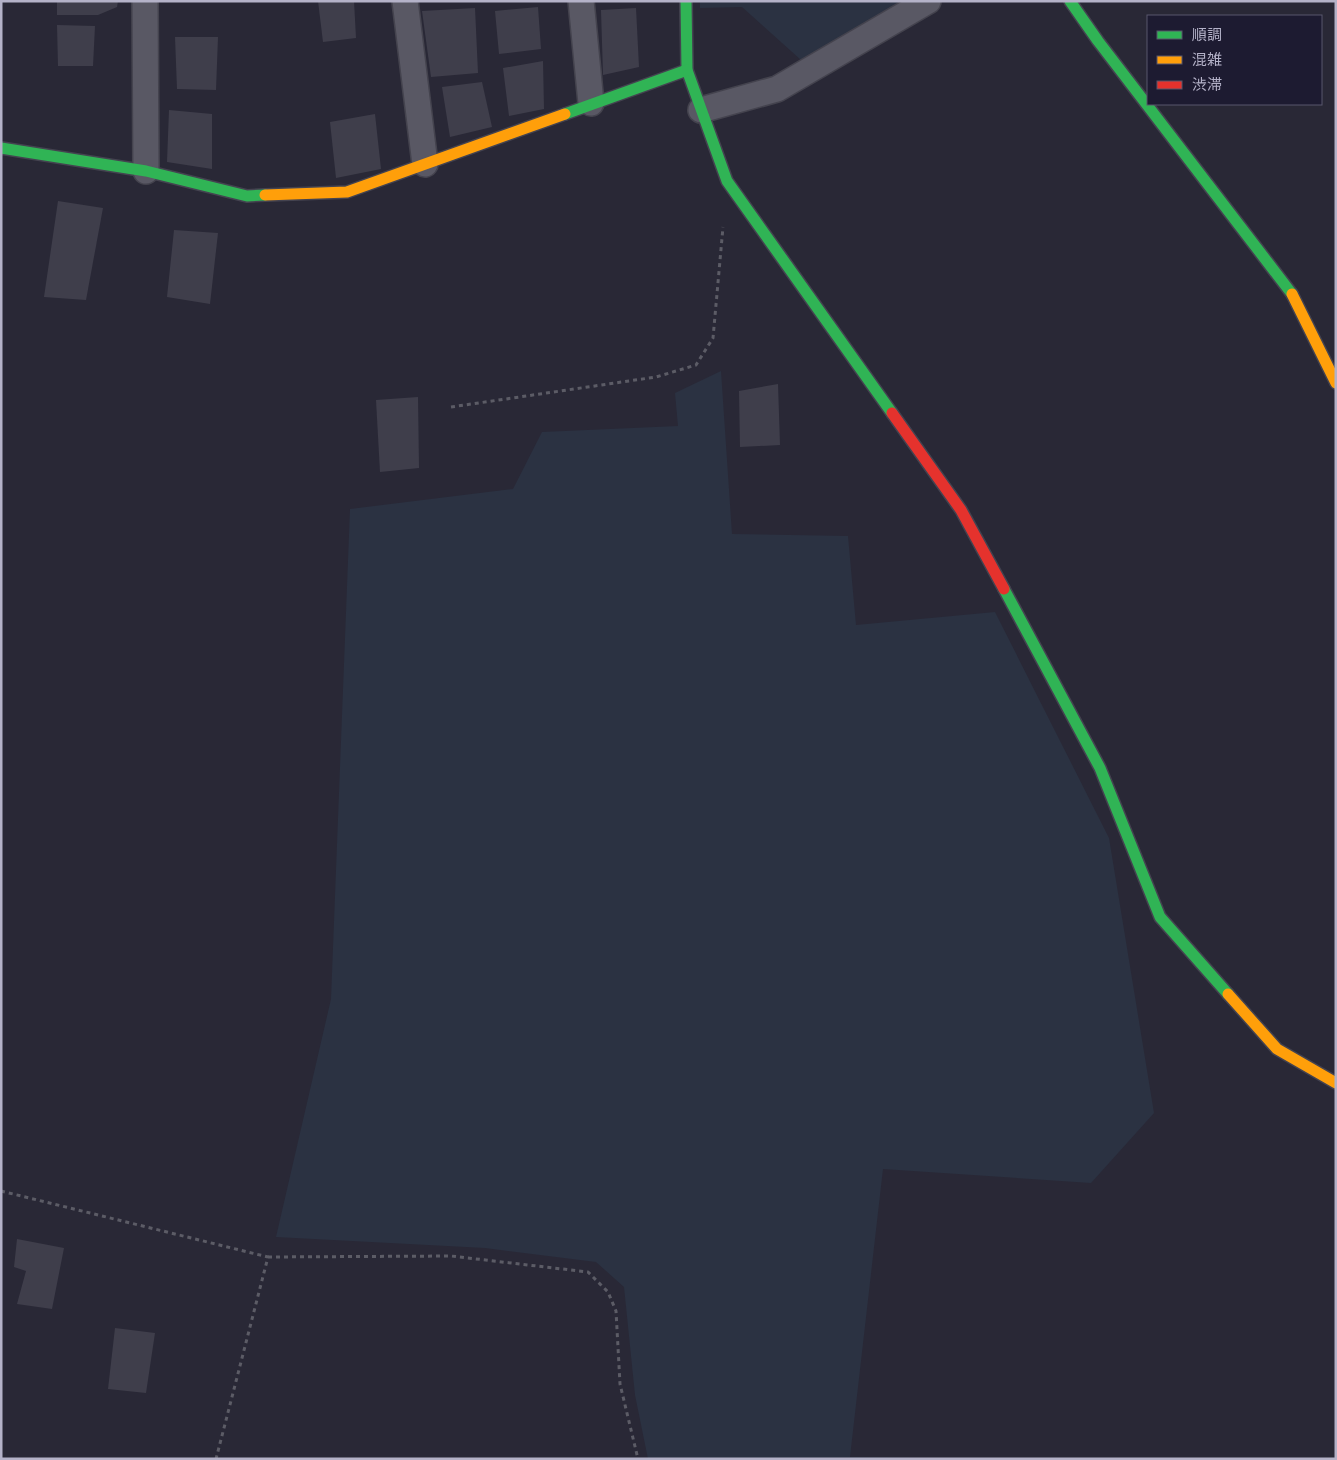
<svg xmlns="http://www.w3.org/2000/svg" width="1337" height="1460" font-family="Barlow,'Noto Sans JP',sans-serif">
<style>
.green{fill:#2b3242}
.building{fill:#3f3e4b}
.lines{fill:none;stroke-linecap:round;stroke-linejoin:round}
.street-casing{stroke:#44434e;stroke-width:28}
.fast-casing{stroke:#444350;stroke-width:14}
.slow-casing{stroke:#444350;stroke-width:14}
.jam-casing{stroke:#444350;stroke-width:14}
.path{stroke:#5c5c66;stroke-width:3;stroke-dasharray:4 4;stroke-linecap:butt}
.street{stroke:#595864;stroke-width:25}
.fast{stroke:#30b455;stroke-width:11}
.slow{stroke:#ff9f0a;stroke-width:11}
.jam{stroke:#e5322d;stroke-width:11}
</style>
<rect width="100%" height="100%" fill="#292836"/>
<g class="green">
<polygon points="700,1 902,1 801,60 742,7 700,8"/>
<polygon points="721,371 732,534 848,536 856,625 995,612 1109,838 1154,1113 1091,1183 883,1169 850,1457 1006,1459 648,1459 635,1395 624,1287 596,1262 485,1248 276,1237 331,999 350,509 513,489 542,432 678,426 675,393"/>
</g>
<g class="building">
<polygon points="57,1 118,1 117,7 98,15 57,15"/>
<polygon points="318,1 354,1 356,38 323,42"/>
<polygon points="538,7 541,49 499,54 495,11"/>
<polygon points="475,8 478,73 431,77 422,11"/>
<polygon points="636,8 639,67 603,75 601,10"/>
<polygon points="57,25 95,26 93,66 58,66"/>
<polygon points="175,37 218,37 216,90 177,89"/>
<polygon points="543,61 544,109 509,116 503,68"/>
<polygon points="482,82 492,127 450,137 442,87"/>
<polygon points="169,110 212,114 212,169 167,162"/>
<polygon points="375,114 381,169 336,178 330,122"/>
<polygon points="58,201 103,208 86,300 44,297"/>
<polygon points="174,230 218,233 210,304 167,297"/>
<polygon points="778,384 780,445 740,447 739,391"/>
<polygon points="418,397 419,468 380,472 376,400"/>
<polygon points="17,1239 64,1248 52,1309 17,1304 26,1271 14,1267"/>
<polygon points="115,1328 155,1333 146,1393 108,1389"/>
</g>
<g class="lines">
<defs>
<g id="street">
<polyline points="145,1 146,171"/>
<polyline points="405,1 425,164"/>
<polyline points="581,1 591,103"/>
<polyline points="701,110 777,89 928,1"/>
</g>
<g id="fast">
<polyline points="686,1 687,70 727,181 892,413"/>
<polyline points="1070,1 1098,41 1292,294"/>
<polyline points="565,114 687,70"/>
<polyline points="1,148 146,171 247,196 265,195"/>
<polyline points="1004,589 1100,768 1160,917 1228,994"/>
</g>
<g id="slow">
<polyline points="265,195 347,192 565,114"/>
<polyline points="1292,294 1336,383"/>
<polyline points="1228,994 1277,1049 1336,1083"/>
</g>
<polyline id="jam" points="892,413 961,510 1004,589"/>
</defs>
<use href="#street" class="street-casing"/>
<use href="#fast" class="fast-casing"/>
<use href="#slow" class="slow-casing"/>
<use href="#jam" class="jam-casing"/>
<g class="path">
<polyline points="451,407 656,377 696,365 713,338 723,227"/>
<polyline points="1,1191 268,1257 216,1459"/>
<polyline points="268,1257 451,1256 588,1272 608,1292 616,1311 620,1384 638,1459"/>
</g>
<use href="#street" class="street"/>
<use href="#fast" class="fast"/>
<use href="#slow" class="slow"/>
<use href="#jam" class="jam"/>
</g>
<rect width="1337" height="1460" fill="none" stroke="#b4b2c8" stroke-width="5"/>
<rect x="1147" y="15" width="175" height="90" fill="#1d1b31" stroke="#59576d"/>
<rect x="1157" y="31" width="25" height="8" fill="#30b455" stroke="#59576d"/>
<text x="1192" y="40" font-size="15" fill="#b4b2c8">順調</text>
<rect x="1157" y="56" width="25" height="8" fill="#ff9f0a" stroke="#59576d"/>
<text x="1192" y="65" font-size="15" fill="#b4b2c8">混雑</text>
<rect x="1157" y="81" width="25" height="8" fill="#e5322d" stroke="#59576d"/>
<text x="1192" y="90" font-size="15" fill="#b4b2c8">渋滞</text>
</svg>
